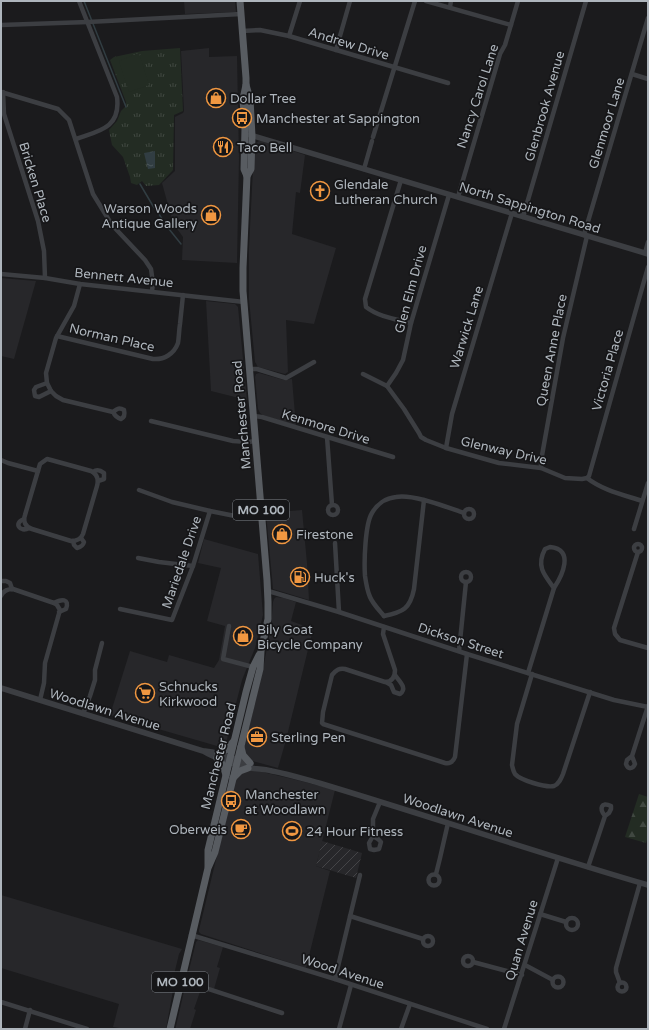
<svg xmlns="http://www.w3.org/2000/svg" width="649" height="1030" font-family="'Varela Round',sans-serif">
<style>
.built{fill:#27272a}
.industrial{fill:url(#industrial-furrows)}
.forest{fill:url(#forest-firs)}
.park{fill:url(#park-tufts)}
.garden{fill:#232c23}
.water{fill:url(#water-ripples)}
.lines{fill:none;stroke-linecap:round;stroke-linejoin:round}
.stream{stroke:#313d42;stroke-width:1.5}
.minor{stroke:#3c3e42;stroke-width:4.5}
.tertiary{stroke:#3c3e42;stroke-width:5.5}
.primary{stroke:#585c61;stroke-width:7}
.labels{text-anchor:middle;stroke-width:3.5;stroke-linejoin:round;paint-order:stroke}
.shield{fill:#161618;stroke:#80858b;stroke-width:1}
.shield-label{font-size:12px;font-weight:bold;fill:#aeb5bc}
.street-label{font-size:13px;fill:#aeb5bc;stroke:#161618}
.poi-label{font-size:13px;fill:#aeb5bc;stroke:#161618;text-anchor:start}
</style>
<defs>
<pattern id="industrial-furrows" width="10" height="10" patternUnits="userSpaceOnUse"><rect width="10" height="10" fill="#27272a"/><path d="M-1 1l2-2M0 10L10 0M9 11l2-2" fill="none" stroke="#444447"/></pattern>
<pattern id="forest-firs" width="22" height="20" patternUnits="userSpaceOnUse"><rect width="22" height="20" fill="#232c23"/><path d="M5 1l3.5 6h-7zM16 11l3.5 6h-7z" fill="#404841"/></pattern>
<pattern id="park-tufts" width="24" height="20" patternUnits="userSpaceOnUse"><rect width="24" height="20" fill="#232c23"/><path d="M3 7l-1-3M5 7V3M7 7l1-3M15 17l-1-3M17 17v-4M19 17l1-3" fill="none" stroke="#404841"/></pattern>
<pattern id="water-ripples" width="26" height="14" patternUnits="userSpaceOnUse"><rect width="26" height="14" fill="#313d42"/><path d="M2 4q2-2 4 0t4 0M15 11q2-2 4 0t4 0" fill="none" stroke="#4c575b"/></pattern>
</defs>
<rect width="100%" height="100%" fill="#1b1b1d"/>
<g class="built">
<polygon points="184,1 235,1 236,12 185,14"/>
<polygon points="209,48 209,57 237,56 239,158 237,263 182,260 183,237 173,223 162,183 175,171 175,117 183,113 184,111 181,51"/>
<polygon points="259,141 262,141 305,155 300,193 296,192 292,234 336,248 314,324 286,320 288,372 285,374 258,367 255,362 249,299 249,248 254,148 256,143"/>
<polygon points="1,278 36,281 14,359 1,356"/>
<polygon points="206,301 235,304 238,307 247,400 211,391"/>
<polygon points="259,373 284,380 292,379 296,426 263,415 260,413 258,409 255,377 256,374"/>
<polygon points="302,510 307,563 309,600 273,589 266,513"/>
<polygon points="204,539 258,554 263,615 255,648 242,680 226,743 217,746 110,715 130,651 167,662 169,655 214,668 219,660 225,626 207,621 221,568 198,563"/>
<polygon points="276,597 284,598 296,602 291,621 313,629 286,740 278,768 249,760 244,749 263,669 271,627 273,602 274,599"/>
<polygon points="254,770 301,781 335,790 316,866 330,871 306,968 201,934 199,932 199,930 235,781 241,772"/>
<polygon points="1,895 182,949 179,954 172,983 174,985 166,1029 125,1029 113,1027 119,1004 1,968"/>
<polygon points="198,940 223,947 217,967 220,968 214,989 189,980 187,978 196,942"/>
<polygon points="187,986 201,989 194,1009 196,1010 190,1029 179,1029 176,1028 176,1026 185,987"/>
</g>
<polygon class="industrial" points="322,841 362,853 356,878 316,866"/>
<polygon class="forest" points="639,794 648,797 648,836 646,843 625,837"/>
<polygon class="park" points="180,48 183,111 174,115 173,170 159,185 146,186 142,181 137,185 131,183 130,177 123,157 112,145 109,130 117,121 121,111 125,107 126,102 110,60 114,57 142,51"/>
<polygon class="garden" points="139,53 149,85 129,92 119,61"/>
<polygon class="water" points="155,151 155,168 148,169 144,153"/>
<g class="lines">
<g class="stream">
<polyline points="84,1 126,107"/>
<polyline points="140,184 153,206 159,214 165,224 181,244"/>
</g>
<g class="minor">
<polyline points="426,1 511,25"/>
<polyline points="450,7 451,1"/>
<polyline points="1,25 88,22 241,14"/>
<polyline points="242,31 260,30 289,36 448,83"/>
<polyline points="289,36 300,1"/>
<polyline points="336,50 350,1"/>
<polyline points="632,74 648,79"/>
<polyline points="1,92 58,109 69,120 93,194 112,225 145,260 151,269 153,283 152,291"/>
<polyline points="3,92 4,114 38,221 44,251 45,278"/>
<polyline points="373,137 415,1"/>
<path d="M76 139C99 131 121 128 117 97L79 1"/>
<polyline points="364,169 372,141"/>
<path d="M401 180 365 299 366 307C379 317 395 319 411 323"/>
<polyline points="458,197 500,54 505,45 518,1"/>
<polyline points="523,217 586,1"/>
<polyline points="584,235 648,18"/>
<polyline points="645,253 648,242"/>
<polyline points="1,274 45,278 80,284 244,302"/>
<path d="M80 284 74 306 56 338 46 373 47 383 51 391 56 396 63 400 113 412C117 409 119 407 124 410 125 414 125 417 121 419 117 418 115 416 113 412"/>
<path d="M57 336 153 359C164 360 174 354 178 343 179 337 179 330 180 324 181 314 182 305 183 295"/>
<polyline points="249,369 257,369 286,378 314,362"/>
<path d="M363 374 387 386 404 409 419 433 421 437 426 440 446 448 499 463 541 468 565 478 582 479 587 478C602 490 624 495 642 501"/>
<polyline points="47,383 36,387 34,390 35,396 39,397 51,391"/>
<polyline points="387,386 396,373 403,360 411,323 449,195"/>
<polyline points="253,416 262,417 393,457"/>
<polyline points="151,421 233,441 248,442 256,441"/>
<polyline points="327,437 332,505"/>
<polyline points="446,448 452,414 512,213"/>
<path d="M47 459 51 460 91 471C97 474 99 479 97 486L83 534C81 539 77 541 71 541L32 529C25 527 23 521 25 515L40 464Z"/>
<polyline points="1,460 8,463 38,471"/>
<polyline points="541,468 541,461 563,338 587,236"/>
<path d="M93 472C97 469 100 470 104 473V479L98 481"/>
<polyline points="587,478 589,476 648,267"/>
<polyline points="139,490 172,502 210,511 240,517 262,516"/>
<circle cx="333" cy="510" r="5"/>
<circle cx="469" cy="514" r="5"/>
<path d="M24 519C13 523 20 533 29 528"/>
<polyline points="634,529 648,483"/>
<path d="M73 541 74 545 77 548C81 547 83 546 84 542L81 538"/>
<polyline points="335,543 339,612"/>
<circle cx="638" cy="548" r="4"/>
<path d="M550 547C575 549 562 576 554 588 544 575 536 566 545 549Z"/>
<polyline points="638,552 614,628 615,634 620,640 648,648"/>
<polyline points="138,558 159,562 193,566"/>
<circle cx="466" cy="577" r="5"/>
<polyline points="1,581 6,581 10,583 12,589"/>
<polyline points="268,591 275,593 339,612 467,654 614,700 648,707"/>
<path d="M1 596C3 591 7 589 13 589L54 603 57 605 60 610 45 663 44 683 40 700"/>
<path d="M54 603C61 599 70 598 66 609L59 612"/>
<polyline points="120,609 172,620 193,566 210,511"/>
<path d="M384 616C379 610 373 604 370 597 367 590 366 583 365 576 364 562 365 524 372 513 377 504 386 498 396 497 414 494 446 507 464 513"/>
<path d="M384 616C403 612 410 609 414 589L424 500"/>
<polyline points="229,626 223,659 253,667"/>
<path d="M384 627 383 634 395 670C395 677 392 682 385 682L345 669C339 668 336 670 332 675L323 712 322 723 323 724 445 763C450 764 453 762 455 757L467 654"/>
<polyline points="459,651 466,582"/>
<polyline points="528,673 554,588"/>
<path d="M532 674 517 724 512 765C513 769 513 771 515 774 520 780 546 788 554 786 559 784 561 779 563 774L590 692"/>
<path d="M386 682 391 685 394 692 400 694C408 688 399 681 395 675"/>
<polyline points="83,714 90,696 95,680 95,670 102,643"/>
<path d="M632 756 627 760 626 764C628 770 633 769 635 764L632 756 648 706"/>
<polyline points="373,836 378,839 381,842 379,849 374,850 370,849 369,843 373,836 373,819 380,802"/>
<path d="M588 867 605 816C599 809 601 801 611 806V809L609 813 605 816"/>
<polyline points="436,874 440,858 448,823"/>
<circle cx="434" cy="880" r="5.5"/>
<polyline points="540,914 566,922"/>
<polyline points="350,916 423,939"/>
<circle cx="572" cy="924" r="6"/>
<polyline points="191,935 335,979 487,1029"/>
<circle cx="428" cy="941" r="5"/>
<circle cx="468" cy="961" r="5"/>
<polyline points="473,962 522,975"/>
<polyline points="525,965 553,980"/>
<circle cx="558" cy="982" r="5.5"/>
<polyline points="335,979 360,875"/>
<polyline points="181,980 282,1013"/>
<circle cx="622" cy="987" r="4.5"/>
<polyline points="620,983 616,972 616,968 640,883"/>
<polyline points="1,1002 87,1029"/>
<polyline points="25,1029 30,1010"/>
<polyline points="339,1029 351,985"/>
<polyline points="401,1029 410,1004"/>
<polyline points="504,1029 558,858"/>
</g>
<g class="tertiary">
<polyline points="250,135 648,254"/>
<path d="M1 688 203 751C214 758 236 765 249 768 256 769 265 769 272 771 288 774 304 779 319 783 429 816 538 853 648 885"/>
<polyline points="205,751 212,752 251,764"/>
</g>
<g class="primary">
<polyline points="240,1 246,78 246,85 250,99 252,136 251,169 247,176"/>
<polyline points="241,747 243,755 250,763"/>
<polyline points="218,753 226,750 233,742"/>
<polyline points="217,758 223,765 226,775"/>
<polyline points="233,778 240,771 248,768"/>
<polyline points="208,866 208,850 246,692 253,667 259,655"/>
<polyline points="170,1029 208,868 215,852 260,669 261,651 268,619 268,602 267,580 243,291 243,268 247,176 244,169 245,128 243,99 246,85"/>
</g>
</g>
<defs>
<symbol id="shop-ring" viewBox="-11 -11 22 22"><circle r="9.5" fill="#161618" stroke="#f09741" stroke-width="1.5"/><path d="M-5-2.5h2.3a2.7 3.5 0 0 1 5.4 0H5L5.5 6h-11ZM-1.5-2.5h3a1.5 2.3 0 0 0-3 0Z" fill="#f09741"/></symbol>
<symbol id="bus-ring" viewBox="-11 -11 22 22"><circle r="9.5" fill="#161618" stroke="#f09741" stroke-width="1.5"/><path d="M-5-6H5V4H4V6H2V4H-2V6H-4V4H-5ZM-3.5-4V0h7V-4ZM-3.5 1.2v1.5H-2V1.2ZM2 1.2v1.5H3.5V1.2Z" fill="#f09741"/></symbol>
<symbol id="restaurant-ring" viewBox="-11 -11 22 22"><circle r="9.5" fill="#161618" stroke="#f09741" stroke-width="1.5"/><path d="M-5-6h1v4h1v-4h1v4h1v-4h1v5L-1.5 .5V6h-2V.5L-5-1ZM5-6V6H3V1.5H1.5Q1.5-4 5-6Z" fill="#f09741"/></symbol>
<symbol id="church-ring" viewBox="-11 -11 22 22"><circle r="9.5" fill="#161618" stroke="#f09741" stroke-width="1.5"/><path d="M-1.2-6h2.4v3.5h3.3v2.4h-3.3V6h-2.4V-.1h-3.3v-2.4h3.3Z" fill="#f09741"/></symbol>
<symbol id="fuel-ring" viewBox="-11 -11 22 22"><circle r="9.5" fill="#161618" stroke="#f09741" stroke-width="1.5"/><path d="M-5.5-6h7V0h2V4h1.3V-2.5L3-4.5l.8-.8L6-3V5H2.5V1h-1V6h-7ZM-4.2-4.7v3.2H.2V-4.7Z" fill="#f09741"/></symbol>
<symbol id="supermarket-ring" viewBox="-11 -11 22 22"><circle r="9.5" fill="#161618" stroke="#f09741" stroke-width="1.5"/><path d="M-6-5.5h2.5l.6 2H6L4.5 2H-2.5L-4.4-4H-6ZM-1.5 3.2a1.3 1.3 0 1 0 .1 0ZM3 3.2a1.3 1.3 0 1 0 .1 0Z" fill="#f09741"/></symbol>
<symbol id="office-ring" viewBox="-11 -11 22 22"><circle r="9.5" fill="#161618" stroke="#f09741" stroke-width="1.5"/><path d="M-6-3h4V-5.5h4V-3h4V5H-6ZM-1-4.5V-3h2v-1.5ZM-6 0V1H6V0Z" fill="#f09741"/></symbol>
<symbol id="cafe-ring" viewBox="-11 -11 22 22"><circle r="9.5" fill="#161618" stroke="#f09741" stroke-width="1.5"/><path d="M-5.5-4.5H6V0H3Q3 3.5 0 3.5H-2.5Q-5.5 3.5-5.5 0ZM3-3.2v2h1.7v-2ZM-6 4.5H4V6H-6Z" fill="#f09741"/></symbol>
<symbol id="stadium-ring" viewBox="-11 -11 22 22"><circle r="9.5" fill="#161618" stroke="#f09741" stroke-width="1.5"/><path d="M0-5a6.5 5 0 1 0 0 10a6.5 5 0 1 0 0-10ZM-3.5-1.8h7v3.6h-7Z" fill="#f09741"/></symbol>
</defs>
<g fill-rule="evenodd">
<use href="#shop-ring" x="205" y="87" width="22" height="22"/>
<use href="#bus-ring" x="231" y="107" width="22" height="22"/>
<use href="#restaurant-ring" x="212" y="136" width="22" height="22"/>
<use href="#church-ring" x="309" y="180" width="22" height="22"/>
<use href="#shop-ring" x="200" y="204" width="22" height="22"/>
<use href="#shop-ring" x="271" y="523" width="22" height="22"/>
<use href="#fuel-ring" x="289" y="566" width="22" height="22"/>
<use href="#shop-ring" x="232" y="625" width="22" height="22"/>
<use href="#supermarket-ring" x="134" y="682" width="22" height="22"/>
<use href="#office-ring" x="246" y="726" width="22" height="22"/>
<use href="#bus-ring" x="220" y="790" width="22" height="22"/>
<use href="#cafe-ring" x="230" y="818" width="22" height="22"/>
<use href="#stadium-ring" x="281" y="820" width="22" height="22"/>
</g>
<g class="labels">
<g class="shield">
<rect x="233" y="500" width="56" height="20" rx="3"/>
<rect x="152" y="972" width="56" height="20" rx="3"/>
</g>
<g class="shield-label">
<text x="261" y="514">MO 100</text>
<text x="180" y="986">MO 100</text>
</g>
<g class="street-label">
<text transform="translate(349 43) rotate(17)" y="5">Andrew Drive</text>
<text transform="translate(477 96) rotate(-72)" y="5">Nancy Carol Lane</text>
<text transform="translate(544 106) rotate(-74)" y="5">Glenbrook Avenue</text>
<text transform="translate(606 123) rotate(-73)" y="5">Glenmoor Lane</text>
<text transform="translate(36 182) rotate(73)" y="5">Bricken Place</text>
<text transform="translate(530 207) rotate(17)" y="5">North Sappington Road</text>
<text transform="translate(124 277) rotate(6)" y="5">Bennett Avenue</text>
<text transform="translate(410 289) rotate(-75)" y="5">Glen Elm Drive</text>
<text transform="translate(466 327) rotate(-73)" y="5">Warwick Lane</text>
<text transform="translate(112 337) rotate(13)" y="5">Norman Place</text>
<text transform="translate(551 350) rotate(-79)" y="5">Queen Anne Place</text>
<text transform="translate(607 370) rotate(-74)" y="5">Victoria Place</text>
<text transform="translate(241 415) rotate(-95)" y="5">Manchester Road</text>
<text transform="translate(326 426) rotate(17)" y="5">Kenmore Drive</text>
<text transform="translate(504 450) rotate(13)" y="5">Glenway Drive</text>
<text transform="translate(181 562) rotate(-71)" y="5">Mariedale Drive</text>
<text transform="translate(461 640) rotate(18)" y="5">Dickson Street</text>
<text transform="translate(105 709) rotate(17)" y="5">Woodlawn Avenue</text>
<text transform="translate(218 756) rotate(-76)" y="5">Manchester Road</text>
<text transform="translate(458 815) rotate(18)" y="5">Woodlawn Avenue</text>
<text transform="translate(521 940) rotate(-73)" y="5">Quan Avenue</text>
<text transform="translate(343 971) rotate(18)" y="5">Wood Avenue</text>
</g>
<g class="poi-label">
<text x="230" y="103">Dollar Tree</text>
<text x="256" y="123">Manchester at Sappington</text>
<text x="237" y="152">Taco Bell</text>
<text x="334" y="189">Glendale<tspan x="334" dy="15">Lutheran Church</tspan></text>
<text x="197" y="213" text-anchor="end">Warson Woods<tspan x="197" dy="15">Antique Gallery</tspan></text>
<text x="296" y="539">Firestone</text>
<text x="314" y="582">Huck's</text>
<text x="257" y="634">Bily Goat<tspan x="257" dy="15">Bicycle Company</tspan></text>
<text x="159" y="691">Schnucks<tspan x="159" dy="15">Kirkwood</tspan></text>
<text x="271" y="742">Sterling Pen</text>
<text x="245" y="799">Manchester<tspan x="245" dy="15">at Woodlawn</tspan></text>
<text x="227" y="834" text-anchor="end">Oberweis</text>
<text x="306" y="836">24 Hour Fitness</text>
</g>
</g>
<rect width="649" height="1030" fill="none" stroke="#aeb5bc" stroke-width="4"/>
</svg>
